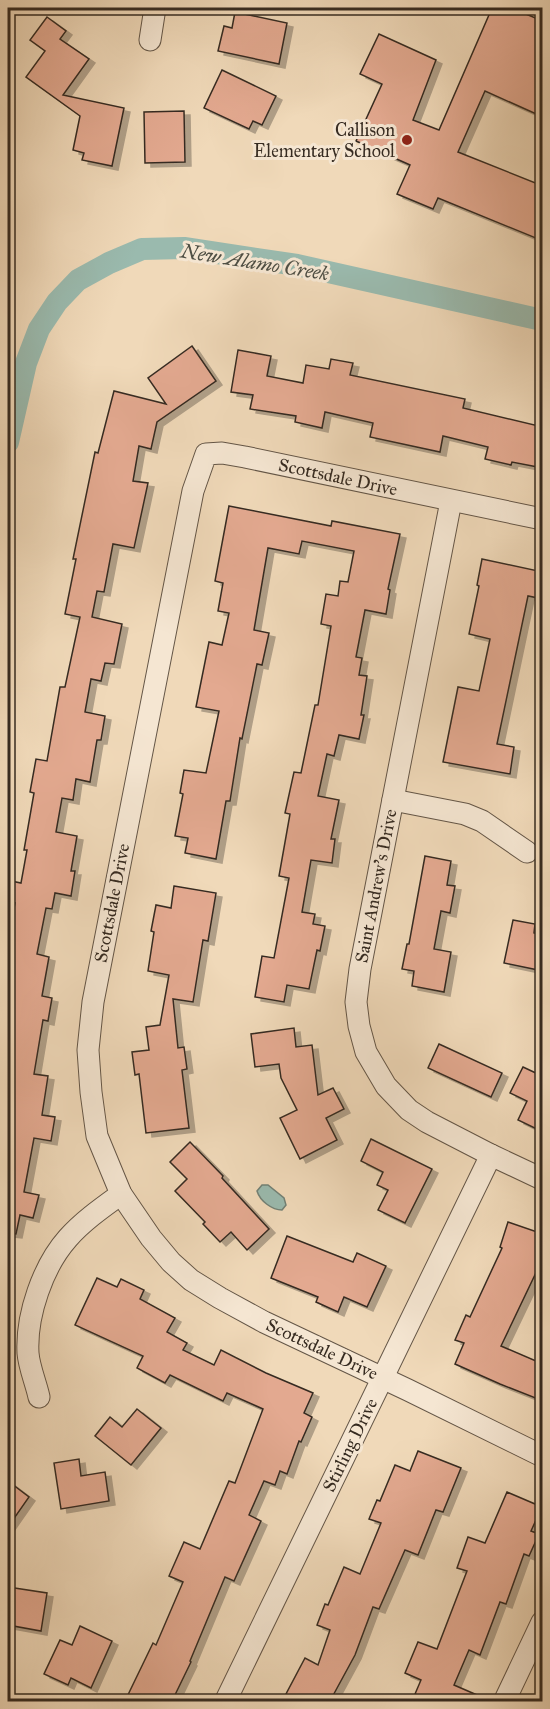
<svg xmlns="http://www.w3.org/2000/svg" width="550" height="1709" font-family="'IM FELL Great Primer',serif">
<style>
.water{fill:#9abaae;stroke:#728176;stroke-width:1.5}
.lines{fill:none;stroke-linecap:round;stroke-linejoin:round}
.canal{stroke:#9abaae;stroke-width:22}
.building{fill:#e3a990;stroke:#362b21;stroke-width:1.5;filter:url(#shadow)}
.minor-casing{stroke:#645647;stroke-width:23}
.minor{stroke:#f5e6d2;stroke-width:21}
.poi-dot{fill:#8f2418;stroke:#f5e6d2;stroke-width:2}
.labels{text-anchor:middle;stroke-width:6;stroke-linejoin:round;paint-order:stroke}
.poi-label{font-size:18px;fill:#362b21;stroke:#f5e6d2;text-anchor:end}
.street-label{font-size:18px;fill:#362b21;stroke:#f5e6d2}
.water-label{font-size:20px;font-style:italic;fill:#4f4f44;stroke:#f5e6d2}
</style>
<defs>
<filter id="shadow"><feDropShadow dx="6" dy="4" stdDeviation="0" flood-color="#0004"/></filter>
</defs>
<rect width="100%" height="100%" fill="#f0d9b9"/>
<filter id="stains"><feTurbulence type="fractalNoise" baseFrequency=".00333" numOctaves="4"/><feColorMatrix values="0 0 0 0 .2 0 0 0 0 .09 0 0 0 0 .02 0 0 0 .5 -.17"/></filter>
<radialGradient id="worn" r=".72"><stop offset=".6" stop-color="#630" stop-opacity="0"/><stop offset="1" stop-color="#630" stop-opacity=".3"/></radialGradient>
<path class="water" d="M262 1185H268L284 1198 286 1205 282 1210C272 1210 260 1201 257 1191Z"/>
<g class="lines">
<polyline class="canal" points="8,442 26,363 39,329 57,302 78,280 109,263 142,249 184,248 297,265 542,320"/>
</g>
<g class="building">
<polygon points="492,8 511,8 543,21 543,117 485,91 458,152 543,186 543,241 438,198 433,209 397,194 410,165 356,141 382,84 360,74 379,34 436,60 413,120 439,130"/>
<polygon points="235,12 287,23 279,64 218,51 224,26 232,28"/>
<polygon points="47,17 66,31 60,39 89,59 63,95 124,108 112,166 82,160 84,153 73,150 80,116 26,77 45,51 30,40"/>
<polygon points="222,70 276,96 262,125 253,121 249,129 204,108"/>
<polygon points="184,111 185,162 145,163 144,112"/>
<polygon points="192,346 216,381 157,422 151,449 139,446 133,481 148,483 134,548 113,544 104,592 97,591 92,617 122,624 114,664 105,663 101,681 91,679 85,712 105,716 101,740 97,740 90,782 76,779 73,800 62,798 56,832 77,836 71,871 75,871 71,896 55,893 52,909 46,908 37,954 49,957 42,996 52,998 48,1021 43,1020 34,1074 48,1076 42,1115 55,1117 51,1141 34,1138 24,1192 39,1195 33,1218 20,1215 16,1234 8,1233 8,1122 12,1095 8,1094 8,941 15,903 8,902 8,900 11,881 21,883 27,850 24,850 34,793 30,792 36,759 47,761 60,687 65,687 80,617 65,614 76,559 73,559 95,452 98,453 114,391 166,404 148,378"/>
<polygon points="238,350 271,356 267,376 303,383 306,365 329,369 331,359 353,363 350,375 465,399 463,408 543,427 543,468 512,462 511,465 485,459 488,447 443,436 440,452 370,437 373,423 325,412 322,428 295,422 296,416 250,409 253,395 231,392"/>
<polygon points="229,506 331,526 332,521 400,534 388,589 390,590 386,614 365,610 356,657 362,658 359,675 367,676 361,715 364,715 359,739 339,735 334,756 327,754 318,796 339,800 331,839 335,839 332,863 311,860 302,912 315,914 313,924 325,926 320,951 317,950 309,989 287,985 284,1002 255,997 262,956 274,958 289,878 279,876 290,814 285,813 294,772 301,773 315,705 318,705 331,626 321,624 326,594 338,596 340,581 348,582 354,551 302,541 299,554 268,548 254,630 269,633 262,665 257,664 242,739 240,738 230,801 226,801 216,859 185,853 188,838 175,836 183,794 180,793 184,770 206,773 219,711 196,707 209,642 222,645 229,613 218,611 223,583 215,581"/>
<polygon points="482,559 543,572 543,599 528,596 497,744 514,747 510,774 443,762 458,687 479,691 490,639 469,634 479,586 477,585"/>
<polygon points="425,856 451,861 447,885 455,886 450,913 441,911 434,949 451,952 444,992 412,986 414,971 402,969 407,944 409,944"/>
<polygon points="174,886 216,893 208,941 203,940 193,1002 173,999 178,1048 184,1047 187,1069 182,1070 189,1128 146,1133 139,1074 135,1075 132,1052 149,1050 146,1027 160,1025 169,975 148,971 154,932 151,931 156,905 171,908"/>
<polygon points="513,920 535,924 534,933 543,935 543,971 504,963"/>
<polygon points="294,1028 296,1047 312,1045 318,1095 333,1088 344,1109 326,1118 337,1140 300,1159 280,1118 297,1110 281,1078 279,1064 255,1067 251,1034"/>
<polygon points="439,1044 502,1073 491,1097 428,1068"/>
<polygon points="523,1067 540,1075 543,1070 543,1132 518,1120 527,1101 510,1093"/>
<polygon points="371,1139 432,1169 405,1223 378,1210 388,1190 377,1185 383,1172 361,1161"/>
<polygon points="190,1142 223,1176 222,1178 269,1229 247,1250 231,1232 220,1242 203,1224 205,1222 175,1191 187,1179 170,1162"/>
<polygon points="508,1222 543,1234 543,1258 501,1346 543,1364 543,1401 500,1384 455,1364 464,1343 455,1340 466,1315 470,1317 502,1248 500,1247"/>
<polygon points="287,1236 353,1262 357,1253 386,1266 367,1307 344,1297 338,1312 316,1302 318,1297 271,1278"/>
<polygon points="97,1278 117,1287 121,1279 144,1290 140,1299 175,1318 167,1332 187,1343 183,1350 214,1365 221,1350 266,1373 313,1393 304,1413 312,1417 301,1442 299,1441 287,1474 280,1471 275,1485 264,1481 249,1515 261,1521 234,1581 225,1577 190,1661 191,1662 172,1701 125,1701 153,1643 156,1645 183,1582 169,1576 184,1542 200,1549 229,1481 235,1483 263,1409 227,1393 223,1401 170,1375 165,1383 137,1368 143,1356 75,1325"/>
<polygon points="137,1409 161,1428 131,1465 95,1436 110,1417 122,1427"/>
<polygon points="418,1451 461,1468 443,1512 436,1510 418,1555 405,1550 379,1609 373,1607 355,1655 330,1701 300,1701 286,1694 305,1658 318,1665 330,1630 317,1625 325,1604 328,1605 344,1567 360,1574 381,1523 369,1519 377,1500 380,1501 395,1465 410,1471"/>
<polygon points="79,1459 81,1476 105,1472 109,1501 61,1509 54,1463"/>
<polygon points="8,1481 29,1497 8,1527"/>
<polygon points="507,1492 542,1507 531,1531 539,1534 529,1556 524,1554 506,1604 500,1602 480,1655 469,1650 454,1685 491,1701 433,1701 415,1694 421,1680 405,1673 418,1642 437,1649 467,1571 457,1568 468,1537 485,1543"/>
<polygon points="8,1587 47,1593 41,1631 8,1625"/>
<polygon points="80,1626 112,1641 91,1688 71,1678 68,1685 44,1674 60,1640 72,1645"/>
</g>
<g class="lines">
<defs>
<g id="minor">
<polyline points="150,40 155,8"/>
<polyline points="451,501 360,969 356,1002 359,1026 366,1052 386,1086 409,1110 427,1122 491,1155 542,1179"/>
<polyline points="542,519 245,457 222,453 206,454 193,491 93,1002 88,1050 91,1092 97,1136 121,1194 151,1238 171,1262 191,1280 220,1298 264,1322 408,1390 542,1456"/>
<polyline points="393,800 465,814 482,821 527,852"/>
<path d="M39 1397C36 1383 29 1367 28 1353 26 1315 43 1266 68 1238 83 1221 103 1207 121 1194"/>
<polyline points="225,1702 491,1155"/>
<polyline points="504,1702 542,1622"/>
</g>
</defs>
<use href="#minor" class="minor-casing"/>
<use href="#minor" class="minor"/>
</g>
<circle class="poi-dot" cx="407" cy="140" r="6"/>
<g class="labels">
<g class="poi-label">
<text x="395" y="136">Callison<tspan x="395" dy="21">Elementary School</tspan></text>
</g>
<g class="street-label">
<text transform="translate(338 477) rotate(12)" y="6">Scottsdale Drive</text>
<text transform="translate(376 886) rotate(-79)" y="6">Saint Andrew's Drive</text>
<text transform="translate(112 903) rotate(-79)" y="6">Scottsdale Drive</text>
<text transform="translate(322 1349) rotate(25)" y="6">Scottsdale Drive</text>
<text transform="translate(350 1445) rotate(-64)" y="6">Stirling Drive</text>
</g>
<g class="water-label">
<text transform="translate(255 262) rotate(9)" y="7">New Alamo Creek</text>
</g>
</g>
<rect width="550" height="1709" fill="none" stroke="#f0d9b9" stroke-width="30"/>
<rect x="9" y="9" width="532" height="1691" fill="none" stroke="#362b21" stroke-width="3"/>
<rect x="15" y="15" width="520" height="1679" fill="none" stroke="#362b21" stroke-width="1.5"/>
<rect width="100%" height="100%" filter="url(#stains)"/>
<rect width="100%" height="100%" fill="url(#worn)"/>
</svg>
